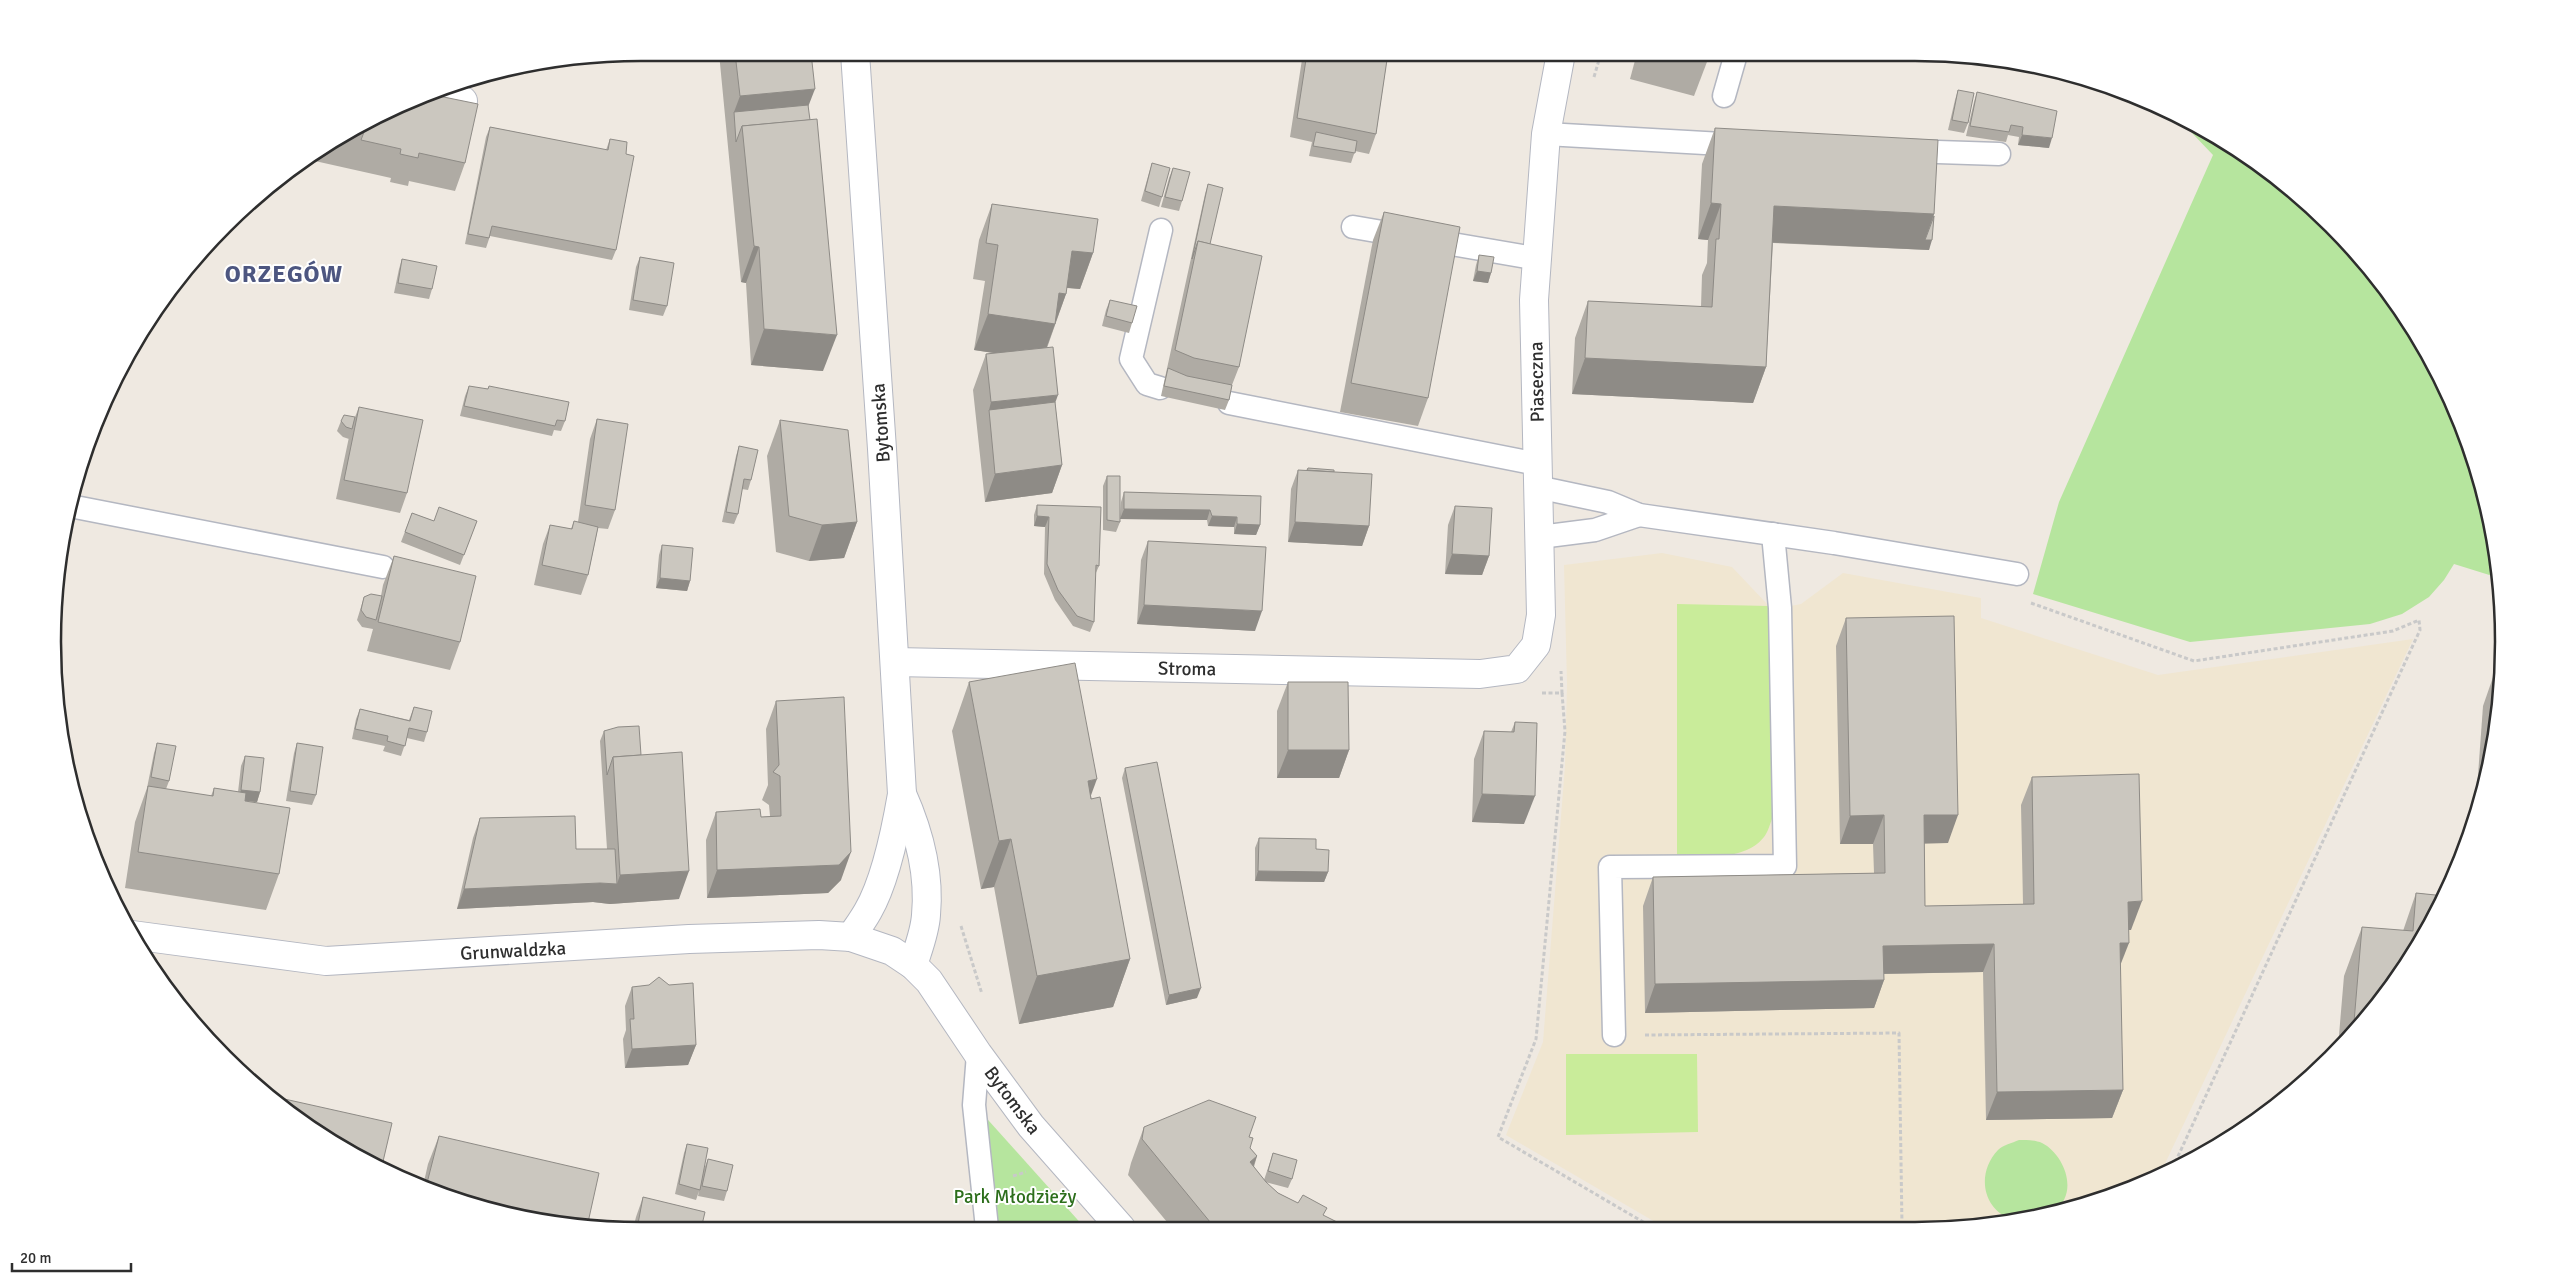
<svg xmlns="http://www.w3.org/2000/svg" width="2556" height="1283" font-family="Signika,sans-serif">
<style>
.education{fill:#f0e6d1}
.green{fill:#b6e59e}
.pitch{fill:#c9ec9a}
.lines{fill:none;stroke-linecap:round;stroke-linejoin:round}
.lane-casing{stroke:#b4b7c1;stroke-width:25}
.street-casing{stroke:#b4b7c1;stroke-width:30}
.secondary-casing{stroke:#b4b7c1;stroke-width:30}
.path{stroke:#c9c9c9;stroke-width:3;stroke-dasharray:4 2.5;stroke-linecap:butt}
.lane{stroke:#fff;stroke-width:22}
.street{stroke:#fff;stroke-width:28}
.secondary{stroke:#fff;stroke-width:28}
.wall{fill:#afaba4}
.shaded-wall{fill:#8e8b86}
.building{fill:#cbc7bf;stroke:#8e8b86}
.labels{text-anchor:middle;stroke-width:4;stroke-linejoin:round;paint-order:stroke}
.street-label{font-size:19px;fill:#2e2e2e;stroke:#fff}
.park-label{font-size:19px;fill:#2c6e1b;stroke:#fff}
.district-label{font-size:24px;font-weight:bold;letter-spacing:1px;fill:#4d5680;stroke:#fff}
.rim{fill:none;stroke:#2e2e2e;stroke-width:2.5}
</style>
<rect width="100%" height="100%" fill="#efe9e1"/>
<polygon class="education" points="1662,553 1732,567 1769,606 1780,608 1801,604 1843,573 1981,598 1981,618 2158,675 2413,639 2162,1170 2104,1199 1991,1225 1662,1226 1506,1135 1543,1042 1565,766 1567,684 1564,565"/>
<g class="green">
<polygon points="2172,112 2273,174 2357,253 2424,347 2472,452 2498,564 2499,578 2454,564 2444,580 2429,597 2402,614 2370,624 2190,642 2033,594 2059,502 2213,155"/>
<polygon points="980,1111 1085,1228 986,1228"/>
<path d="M2019 1140C2026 1140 2036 1140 2042 1143 2064 1154 2080 1193 2054 1211 2047 1216 2022 1218 2013 1220 1982 1210 1976 1173 1998 1150 2003 1145 2012 1143 2019 1140Z"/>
</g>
<g class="pitch">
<path d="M1677 604 1769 606 1772 819C1770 824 1768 832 1764 837 1744 862 1705 855 1677 855Z"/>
<polygon points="1566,1054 1697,1054 1698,1132 1566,1135"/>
</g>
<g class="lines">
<defs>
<g id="lane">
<polyline points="1724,96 1736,54"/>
<polyline points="1546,134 1740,145"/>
<polyline points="1907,151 1999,154"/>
<polyline points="1353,227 1539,259"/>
<polyline points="1160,388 1147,384 1131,359 1161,230"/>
<polyline points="1229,403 1537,464"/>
<polyline points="1537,487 1608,502 1639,515 1834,543 2017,574"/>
<polyline points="70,506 383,567"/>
<polyline points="1540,537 1595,530 1639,515"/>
<polyline points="1614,1035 1610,867 1785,866 1780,608 1773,534"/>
<polyline points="978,1054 974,1105 987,1228"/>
</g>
<g id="street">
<polyline points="430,94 463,101"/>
<polyline points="895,662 1480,674 1517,669 1536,645 1541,615 1534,300 1546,134 1561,53"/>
</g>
<g id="secondary">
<path d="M902 794C919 832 930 873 926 915 925 932 918 949 913 965"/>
<polyline points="132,935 326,961 689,939 819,935 851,937 892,951 913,965 929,981 978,1054 1031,1126 1121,1228"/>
<path d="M851 937C857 928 863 920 868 911 886 880 896 829 902 794L882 449 855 53"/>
</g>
</defs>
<use href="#lane" class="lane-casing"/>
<use href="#street" class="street-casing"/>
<use href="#secondary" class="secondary-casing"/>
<g class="path">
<polyline points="1594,77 1601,53"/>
<polyline points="2031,603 2194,661 2393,631 2419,620 2420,630 2174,1165"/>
<polyline points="1542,693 1562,693 1561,671"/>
<polyline points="1562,693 1565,731 1536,1039 1498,1137 1650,1226"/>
<polyline points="961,926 982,994"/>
<polyline points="1645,1035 1899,1033 1902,1226"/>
<polyline points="1013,1176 1026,1172"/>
</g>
<use href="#lane" class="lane"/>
<use href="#street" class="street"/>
<use href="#secondary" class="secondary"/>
</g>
<g class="wall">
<polygon points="719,53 811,53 808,105 823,371 751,365 746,283 741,282"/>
<polygon points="1303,53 1388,53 1376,134 1369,154 1355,151 1351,163 1309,156 1312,142 1290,137"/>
<polygon points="1637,53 1710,54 1694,96 1630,79"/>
<polygon points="2033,67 2066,72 2063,80 2032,69"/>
<polygon points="1958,90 1968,123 1964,133 1948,130 1955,100"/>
<polygon points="1977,92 2049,148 2018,145 2019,137 2008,135 2006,142 1966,136 1974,102"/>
<polygon points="429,94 465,163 455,191 409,181 408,186 390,182 391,178 306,159 347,131"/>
<polygon points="490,127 606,150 610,139 616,250 612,260 490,236 486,248 465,244 486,137"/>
<polygon points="1715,128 1934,214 1929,250 1773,243 1766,367 1753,403 1572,394 1575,338 1588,301 1701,307 1702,275 1707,263 1708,240 1698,239 1702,164"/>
<polygon points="1152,163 1162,197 1159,207 1141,201 1149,173"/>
<polygon points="1173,168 1182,201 1179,211 1161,207 1169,178"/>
<polygon points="1208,184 1210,244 1239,367 1232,385 1229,400 1225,410 1161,396 1205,194"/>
<polygon points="992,204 1093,253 1080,289 1067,288 1066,294 1047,348 1055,402 1062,465 1052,493 985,502 973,390 986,354 993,353 974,350 985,281 973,279 979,240"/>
<polygon points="1384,212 1428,398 1418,426 1340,412 1373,240"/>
<polygon points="1479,255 1491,273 1488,283 1473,281 1476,265"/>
<polygon points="640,257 667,306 663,316 629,310 636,267"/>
<polygon points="402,259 432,289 429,299 394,293 399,269"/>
<polygon points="1110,300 1132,323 1129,333 1102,326 1106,310"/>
<polygon points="469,386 565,421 561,431 554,430 552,436 460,416 465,396"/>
<polygon points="359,407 407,493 400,513 336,499 349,437 349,439 343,437 337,431 341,421 355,417"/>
<polygon points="597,419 615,510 608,529 598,528 588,575 581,595 534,585 543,544 550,525 571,529 574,521 578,522 590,439"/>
<polygon points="780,420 857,522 844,558 809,561 776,552 767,456"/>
<polygon points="739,446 751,480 748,490 742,489 738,514 734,524 722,522 736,456"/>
<polygon points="1308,468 1334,472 1369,526 1362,546 1288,542 1291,489 1298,470 1307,470"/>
<polygon points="1107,476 1120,522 1116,532 1103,530 1103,486"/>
<polygon points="1124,492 1261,496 1260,525 1256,535 1234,534 1234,527 1208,526 1207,520 1120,519 1121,502"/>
<polygon points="1037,505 1099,566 1095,575 1094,622 1090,632 1073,626 1055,600 1044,574 1045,527 1034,526 1034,515"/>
<polygon points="1455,506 1489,556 1482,575 1445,574 1448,525"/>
<polygon points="412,513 434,521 477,521 460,565 401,542"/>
<polygon points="1148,541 1255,631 1137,624 1141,560"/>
<polygon points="662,545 690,581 687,591 656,588 659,555"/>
<polygon points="394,556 460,642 450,670 367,651 373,629 362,627 357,620 361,607 364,597 381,596 383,585"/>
<polygon points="1846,618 1948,843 1924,843 1925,906 2023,904 2021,805 2032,777 2131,930 2128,930 2120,966 2123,1090 2112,1118 1986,1120 1983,972 1884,974 1884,980 1874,1008 1645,1013 1643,906 1653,877 1874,873 1873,844 1840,844 1836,646"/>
<polygon points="2500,657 2502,680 2484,794 2475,817 2483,706"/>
<polygon points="969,682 1091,796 1130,959 1113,1007 1019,1024 994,887 981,889 952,731"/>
<polygon points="1288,682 1349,750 1339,778 1277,778 1277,711"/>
<polygon points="776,701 841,880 828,893 707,898 706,840 716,812 761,817 770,816 769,805 762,800 768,785 766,729"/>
<polygon points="414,707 427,732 424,742 407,738 401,756 383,751 385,746 352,739 356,719 360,709 409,720"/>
<polygon points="1515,722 1524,824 1472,822 1474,759 1484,731 1511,732"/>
<polygon points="604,731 641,755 679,899 610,904 593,902 457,909 473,838 480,818 576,849 607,849 600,741"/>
<polygon points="157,743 169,781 166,789 211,796 214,788 238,792 241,766 245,756 260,792 257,802 245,801 279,874 266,910 125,888 135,822 147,788 154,753"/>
<polygon points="297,743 316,795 312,805 286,801 294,753"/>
<polygon points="1125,768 1197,998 1166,1005 1122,778"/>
<polygon points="1259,838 1316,849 1328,872 1324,882 1255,881 1255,848"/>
<polygon points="2416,893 2445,896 2358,1030 2338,1047 2344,976 2362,927 2403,931"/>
<polygon points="669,985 696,1045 688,1065 625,1068 623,1039 626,1030 625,1006 632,987"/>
<polygon points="1144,1127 1249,1137 1250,1148 1257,1156 1254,1167 1264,1180 1273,1153 1292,1179 1288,1188 1265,1182 1278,1193 1298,1203 1347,1227 1172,1228 1128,1175 1131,1163"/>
<polygon points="439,1136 489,1210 423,1186 428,1164"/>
<polygon points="687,1144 704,1169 708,1159 727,1191 724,1201 698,1196 699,1191 696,1200 675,1194 684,1153"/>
<polygon points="643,1197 701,1229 633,1229 636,1217"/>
</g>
<g class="shaded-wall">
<polygon points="815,89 801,125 742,126 734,112 740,96"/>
<polygon points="2022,135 2052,138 2049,148 2018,145"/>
<polygon points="1711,203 1721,204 1708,240 1698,239"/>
<polygon points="1774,206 1934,214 1925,240 1932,240 1929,250 1761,242"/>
<polygon points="754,246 759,247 746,283 741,282"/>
<polygon points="1072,251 1093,253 1080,289 1059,287"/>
<polygon points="1477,271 1491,273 1488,283 1473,281"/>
<polygon points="1059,293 1066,294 1042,360 974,350 988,314"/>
<polygon points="764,329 837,335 823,371 751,365"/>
<polygon points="1585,358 1766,367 1753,403 1572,394"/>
<polygon points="1058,395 1045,431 989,410 991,402"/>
<polygon points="1062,465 1052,493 985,502 995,474"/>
<polygon points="1124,509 1210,510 1207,520 1120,519"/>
<polygon points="1037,516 1049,517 1045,527 1034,526"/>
<polygon points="1212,516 1237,517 1234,527 1208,526"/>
<polygon points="857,522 844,558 809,561 822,525"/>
<polygon points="1295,522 1369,526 1362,546 1288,542"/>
<polygon points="1237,524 1260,525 1256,535 1234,534"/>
<polygon points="1452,554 1489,556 1482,575 1445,574"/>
<polygon points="660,578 690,581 687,591 656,588"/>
<polygon points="1144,605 1262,611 1255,631 1137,624"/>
<polygon points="1288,750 1349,750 1339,778 1277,778"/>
<polygon points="1097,779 1079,828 1088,781"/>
<polygon points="241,790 260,792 257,802 238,800"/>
<polygon points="1482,794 1535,796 1524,824 1472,822"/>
<polygon points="1884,815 1873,844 1840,844 1850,816"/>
<polygon points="1924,815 1958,815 1948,843 1913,844"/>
<polygon points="1011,839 994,887 981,889 999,841"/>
<polygon points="851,852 841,880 828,893 707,898 717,870"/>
<polygon points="689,871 679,899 610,904 593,902 457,909 464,889 600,883 617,884 620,875"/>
<polygon points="1258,871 1328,872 1324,882 1255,881"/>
<polygon points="2142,901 2131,930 2117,930 2128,902"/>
<polygon points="2120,943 2129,943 2118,971"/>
<polygon points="1994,944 1983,972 1873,974 1883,946"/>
<polygon points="1130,959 1113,1007 1019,1024 1037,976"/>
<polygon points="1884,980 1874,1008 1645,1013 1655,984"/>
<polygon points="1201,988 1197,998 1166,1005 1169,995"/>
<polygon points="696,1045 688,1065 625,1068 632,1049"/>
<polygon points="2123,1090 2112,1118 1986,1120 1997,1092"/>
<polygon points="1257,1156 1244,1192 1250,1162"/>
</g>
<g class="building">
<polygon points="735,53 811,53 815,89 740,96"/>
<polygon points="1307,53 1388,53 1376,134 1297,118"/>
<polygon points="1958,90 1974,93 1968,123 1952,120"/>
<polygon points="1977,92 2057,111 2052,138 2022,135 2023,127 2011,125 2009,132 1970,126"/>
<polygon points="429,94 478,104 465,163 419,153 418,158 400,154 401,149 361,140 364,132 365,123"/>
<polygon points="808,105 810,120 742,126 736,142 734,112"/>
<polygon points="817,119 837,335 764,329 759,247 754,246 742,126"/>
<polygon points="365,123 364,132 351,130"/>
<polygon points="490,127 608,150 610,139 627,142 626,154 634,156 616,250 492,226 489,238 468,234"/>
<polygon points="1715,128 1938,140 1934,214 1774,206 1766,367 1585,358 1588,301 1712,307 1716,239 1719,239 1721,204 1711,203"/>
<polygon points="1316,132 1357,141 1355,153 1313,146"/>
<polygon points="1152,163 1170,168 1162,197 1145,191"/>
<polygon points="1173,168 1190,172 1182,201 1165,197"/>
<polygon points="1208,184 1223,188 1210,244 1198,241 1192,259"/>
<polygon points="992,204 1098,219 1093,253 1072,251 1066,294 1059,293 1055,324 988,314 998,245 986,243"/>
<polygon points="1384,212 1460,227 1428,398 1351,383"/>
<polygon points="1934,216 1932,240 1925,240"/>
<polygon points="1198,241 1262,256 1239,367 1194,358 1175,350"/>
<polygon points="1479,255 1494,257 1491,273 1477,271"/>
<polygon points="640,257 674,263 667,306 633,300"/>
<polygon points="402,259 437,266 432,289 398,283"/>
<polygon points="1110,300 1137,306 1132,323 1106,316"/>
<polygon points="1053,347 1058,395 991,402 986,354"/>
<polygon points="1168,368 1187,376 1232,385 1229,400 1164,386"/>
<polygon points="469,386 488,389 489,386 569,402 565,421 557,420 555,426 464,406"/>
<polygon points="1055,402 1062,465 995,474 989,410"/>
<polygon points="359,407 423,420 407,493 344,480"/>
<polygon points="344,415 355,417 352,429 346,427 341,421"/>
<polygon points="597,419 628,424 615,510 585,505"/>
<polygon points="780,420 848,430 857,522 822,525 789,516"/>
<polygon points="739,446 758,450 751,480 744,479 738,514 726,512"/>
<polygon points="1308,468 1334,470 1334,472 1307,470"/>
<polygon points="1298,470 1372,474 1369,526 1295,522"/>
<polygon points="1107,476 1120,476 1120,522 1107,520"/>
<polygon points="1124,492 1261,496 1260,525 1237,524 1237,517 1212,516 1210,510 1124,509"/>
<polygon points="1037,505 1101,507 1099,566 1096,565 1094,622 1077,616 1058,590 1047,564 1049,517 1037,516"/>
<polygon points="1455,506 1492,508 1489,556 1452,554"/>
<polygon points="439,507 477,521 464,555 405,532 412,513 434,521"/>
<polygon points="574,521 598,527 588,575 542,565 550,525 572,529"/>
<polygon points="1148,541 1266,547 1262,611 1144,605"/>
<polygon points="662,545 693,548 690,581 660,578"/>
<polygon points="394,556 476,576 460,642 378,622"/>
<polygon points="371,594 382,596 376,620 366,617 361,610 364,597"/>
<polygon points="1954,616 1958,815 1924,815 1925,906 2034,904 2032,777 2139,774 2142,901 2128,902 2129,943 2120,943 2123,1090 1997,1092 1994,944 1883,946 1884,980 1655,984 1653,877 1885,873 1884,815 1850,816 1846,618"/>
<polygon points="2500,657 2502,657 2502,680 2496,718"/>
<polygon points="1075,663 1097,779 1088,781 1091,799 1100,797 1130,959 1037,976 1011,839 999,841 969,682"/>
<polygon points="1288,682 1348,682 1349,750 1288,750"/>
<polygon points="844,697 851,852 839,865 717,870 716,812 760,809 761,817 781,816 780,776 773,772 779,765 776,701"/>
<polygon points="414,707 432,711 427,732 409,728 405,746 387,741 388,736 355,729 360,709 410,721"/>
<polygon points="1515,722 1537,723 1535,796 1482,794 1484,731 1514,732"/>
<polygon points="639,726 641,755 613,757 607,775 604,731 618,727"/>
<polygon points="157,743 176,746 169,781 151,777"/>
<polygon points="297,743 323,747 316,795 290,791"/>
<polygon points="682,752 689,871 620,875 613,757"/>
<polygon points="245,756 264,758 260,792 241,790"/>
<polygon points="1157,762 1201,988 1169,995 1125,768"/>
<polygon points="148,786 213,796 214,788 246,793 245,801 290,808 279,874 138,852"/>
<polygon points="575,816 576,849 615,849 617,884 600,883 464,889 480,818"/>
<polygon points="1259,838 1316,839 1316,849 1329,850 1328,872 1258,871"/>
<polygon points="2416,893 2445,896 2443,902 2358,1030 2353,1034 2362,927 2413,931"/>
<polygon points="659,977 669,985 693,983 696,1045 632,1049 630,1019 634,1019 632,987 649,985"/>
<polygon points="271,1096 392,1123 381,1170 314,1131"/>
<polygon points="1209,1100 1256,1117 1249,1137 1253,1138 1250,1148 1257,1156 1250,1162 1266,1182 1278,1193 1298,1203 1303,1195 1327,1208 1323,1215 1347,1227 1215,1228 1142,1139 1144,1127"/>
<polygon points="439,1136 599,1173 587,1227 489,1210 426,1187"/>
<polygon points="687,1144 708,1148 700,1190 679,1184"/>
<polygon points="1273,1153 1297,1160 1292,1179 1268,1171"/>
<polygon points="708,1159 733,1165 727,1191 702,1186"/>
<polygon points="643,1197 705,1212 701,1229 637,1229"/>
</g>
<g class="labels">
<g class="street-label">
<text transform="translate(1536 382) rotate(-91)" y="7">Piaseczna</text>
<text transform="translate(880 423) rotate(-94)" y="7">Bytomska</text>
<text transform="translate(1187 668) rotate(1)" y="7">Stroma</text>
<text transform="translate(513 950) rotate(-3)" y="7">Grunwaldzka</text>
<text transform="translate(1013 1100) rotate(53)" y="7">Bytomska</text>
</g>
<g class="park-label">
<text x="1015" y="1203">Park Młodzieży</text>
</g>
<g class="district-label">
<text x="284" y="282">ORZEGÓW</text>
</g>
</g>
<path d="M0 0H2556V1283H0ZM641 61H1915A580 580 0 0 1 2495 641V642A580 580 0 0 1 1915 1222H641A580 580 0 0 1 61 642V641A580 580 0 0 1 641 61Z" fill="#fff" fill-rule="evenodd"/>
<path class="rim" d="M641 61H1915A580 580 0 0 1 2495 641V642A580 580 0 0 1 1915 1222H641A580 580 0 0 1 61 642V641A580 580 0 0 1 641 61Z"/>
<path d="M12 1263v8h119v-8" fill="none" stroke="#2e2e2e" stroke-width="2.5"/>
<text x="20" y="1263" font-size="15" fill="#2e2e2e" stroke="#ffffff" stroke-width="4" paint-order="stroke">20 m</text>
</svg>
